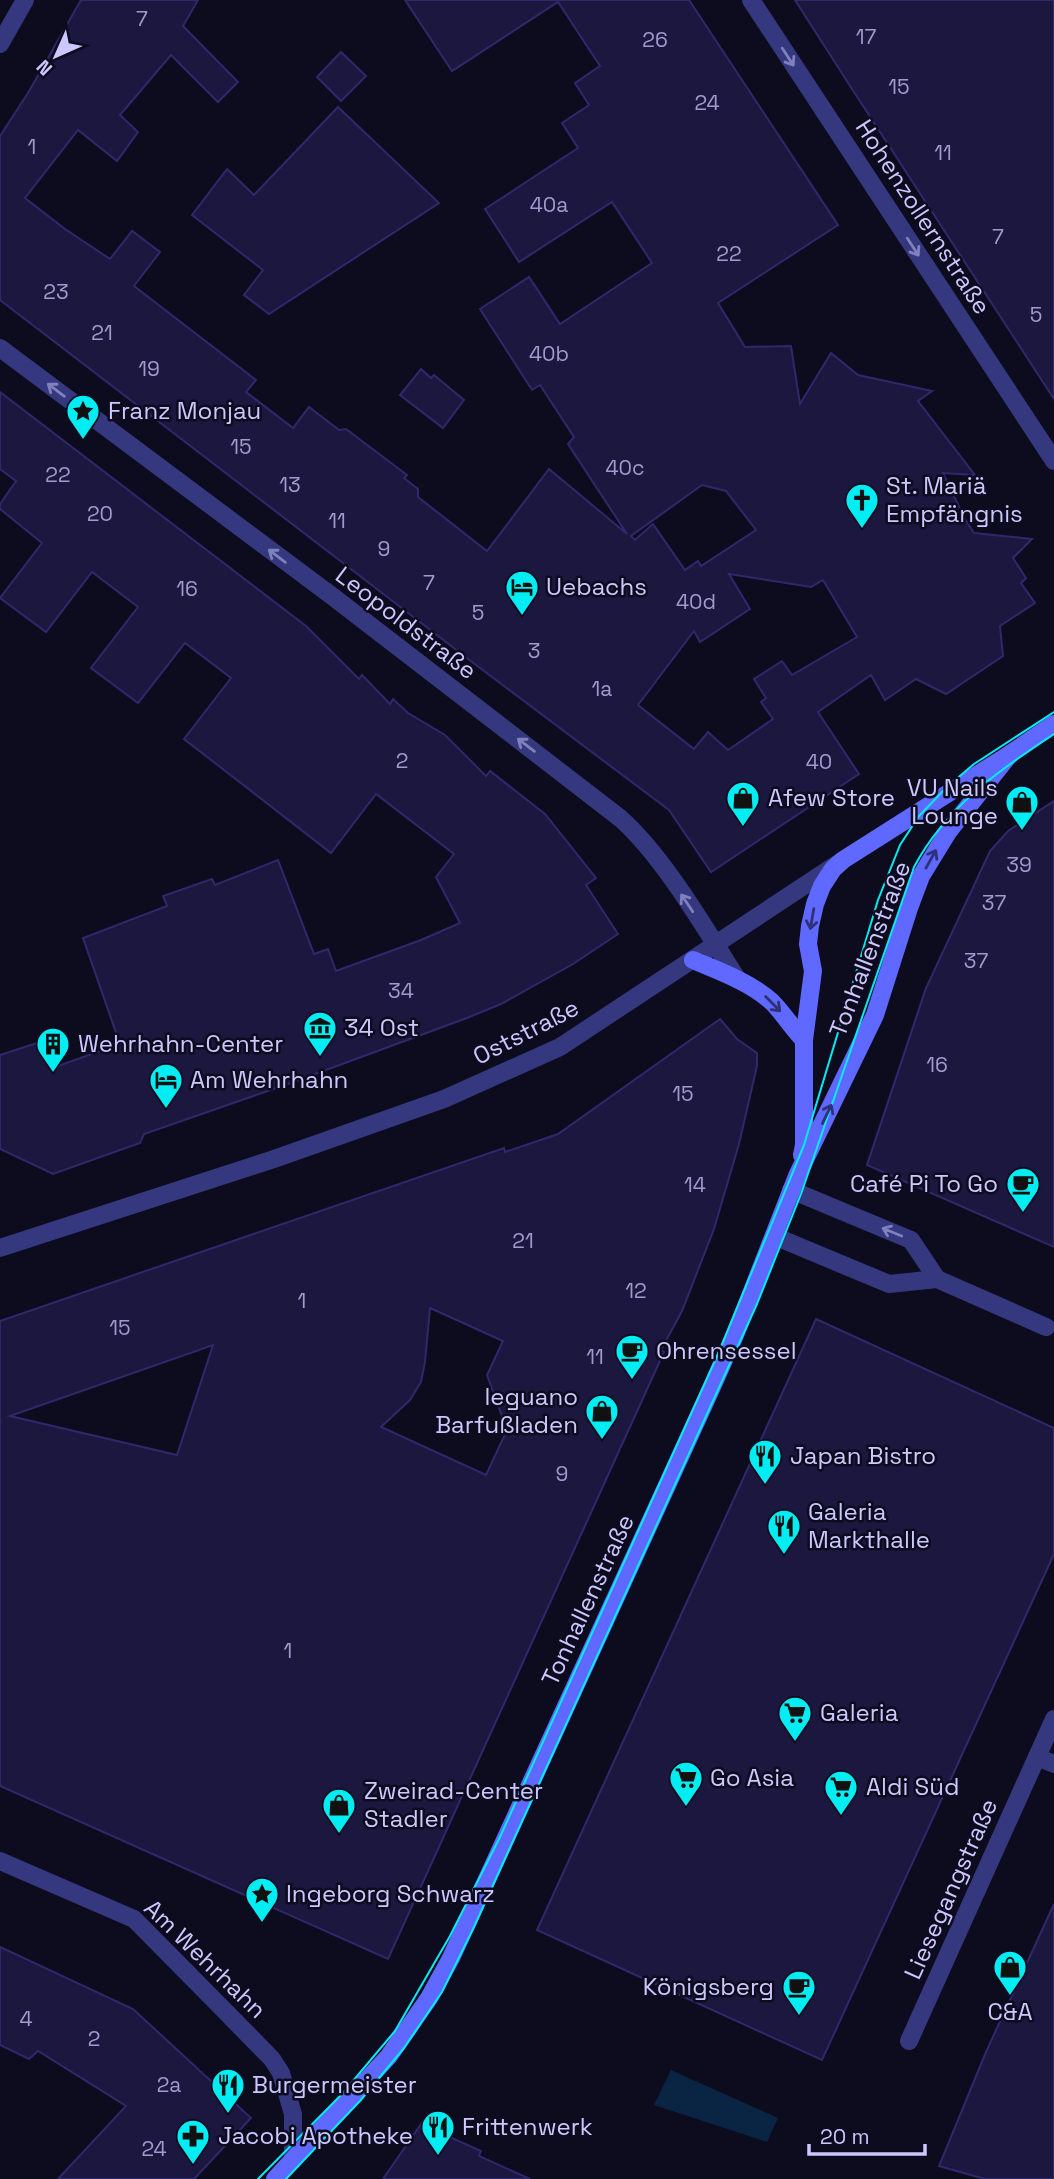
<svg xmlns="http://www.w3.org/2000/svg" width="1054" height="2179" font-family="'Space Grotesk',sans-serif">
<style>
.water{fill:#0a2443}
.building{fill:#1c173f;stroke:#30286c;stroke-width:2;fill-rule:evenodd}
.lines{fill:none;stroke-linecap:round;stroke-linejoin:round}
.minor{stroke:#35387e;stroke-width:18}
.tertiary{stroke:#35387e;stroke-width:18}
.secondary{stroke:#5f68ff;stroke-width:18}
.tram{stroke:#00eef3;stroke-width:2}
.oneway{stroke:#8080be}
.oneway2{stroke:#2e3078}
.labels{text-anchor:middle;stroke-width:5;stroke-linejoin:round;paint-order:stroke}
.number-label{font-size:21px;fill:#9e9ccf}
.street-label{font-size:24px;fill:#cac8ff;stroke:#0d0b1e}
.poi-label{font-size:24px;fill:#cac8ff;stroke:#0d0b1e;text-anchor:start}
</style>
<rect width="100%" height="100%" fill="#0d0b1e"/>
<polygon class="water" points="671,2070 778,2118 767,2142 654,2105"/>
<g class="building">
<path d="M81 0H198L183 26 238 82 218 102 171 55 120 115 138 132 117 161 78 130 25 198 65 229 110 259 132 231 160 252 134 286 256 380 246 392 293 428 309 407 339 430 346 429 407 475 404 478 418 489V497L487 551 549 469 627 534 568 444 574 437 540 385 532 390 480 309 529 277 560 324 652 263 612 202 519 262 485 209 578 148 562 123 589 105 575 83 600 66 558 2 452 71 405 0H689L838 225 718 303 745 347 791 346 800 404 831 353 858 375 932 391 918 401 975 475 943 473 965 519 974 533 1032 539 1013 558 1026 578 1021 583 1035 603 1000 626 1003 656 946 694 916 679 885 700 871 675 818 712 859 774 711 872 669 810 476 665 0 300V136L28 93ZM702 485 726 491 756 530 701 566 698 561 685 570 653 524 635 540 631 536ZM729 574 811 587 823 580 857 637 792 675 782 661 754 679 766 698 761 702 773 719 728 750 708 732 694 749 638 705 694 631 700 642 750 609Z"/>
<polygon points="795,0 1054,0 1054,399 852,89"/>
<polygon points="341,52 366,76 341,101 317,77"/>
<polygon points="338,107 439,203 269,314 244,295 263,270 192,215 227,169 254,195"/>
<polygon points="421,369 431,378 434,375 464,400 443,428 400,395"/>
<polygon points="0,392 306,626 359,679 362,675 390,704 393,699 408,713 445,735 486,776 490,771 545,814 596,878 586,885 618,934 573,964 501,1004 467,1018 288,1084 144,1134 140,1143 53,1174 0,1149 0,1055 49,1039 58,1066 120,1044 83,938 167,906 163,896 212,879 215,885 278,860 314,954 328,949 336,971 421,940 460,923 436,877 454,854 376,794 331,853 184,739 231,678 185,643 138,703 91,668 138,607 92,572 46,632 0,598 42,543 0,509 0,504 16,481 0,469"/>
<polygon points="1054,801 1054,1247 867,1165 926,988 990,851 1008,831"/>
<path d="M720 1019 737 1039 757 1053V1066L739 1144 714 1229 682 1311 661 1350 664 1352 388 1959 0 1786V1321L504 1148 505 1152 558 1134ZM430 1308 503 1341 487 1375 507 1430 486 1475 381 1427 410 1400 421 1382 425 1362ZM213 1345 177 1455 10 1416Z"/>
<polygon points="816,1319 1054,1428 1054,1554 822,2060 537,1930"/>
<polygon points="1054,1904 1054,2179 985,2179 939,2166 986,2052"/>
<polygon points="0,1947 133,2009 251,2118 194,2179 58,2179 126,2106 38,2051 29,2059 0,2045"/>
<polygon points="421,2124 481,2151 479,2156 530,2179 383,2179"/>
</g>
<g class="lines">
<g class="minor">
<polyline points="751,0 1054,461"/>
<polyline points="0,44 25,0"/>
<path d="M0 348 332 596 620 818C664 857 706 930 738 980"/>
<polyline points="791,1190 911,1240 937,1279"/>
<polyline points="774,1236 889,1284 937,1279 1046,1327"/>
<polyline points="1037,1757 1054,1764"/>
<polyline points="0,1861 134,1919 221,2007 272,2059 281,2073 293,2114 293,2161"/>
<polyline points="909,2041 1054,1719"/>
</g>
<polyline class="tertiary" points="0,1248 274,1159 444,1099 560,1047 837,864"/>
<g class="secondary">
<path d="M693 960C719 971 750 982 772 1002 784 1014 792 1028 804 1040"/>
<polyline points="802,1155 804,1145 804,1040 813,971 808,944 810,926 815,904 822,886 833,869 843,860 1010,754 1054,724"/>
<polyline points="275,2179 389,2056 429,1998 451,1958 711,1389 735,1335 797,1176 875,1015 909,908 921,876 948,832 1010,754"/>
</g>
<g class="tram">
<polyline points="258,2179 342,2094 395,2031 450,1936 500,1837 718,1354 804,1145 878,900 900,845 919,816 947,787 974,764 1054,712"/>
<path d="M286 2179 360 2101 404 2048 442 1992 474 1927 757 1304 801 1194 914 867C946 807 999 770 1054 734"/>
</g>
</g>
<defs><path id="oneway-shaft" d="M-6 0H5M1.5-3L5.5 0L1.5 3" fill="none" stroke-width="1.6" stroke-linecap="round" stroke-linejoin="round" transform="scale(1.75)"/></defs>
<g class="oneway">
<use href="#oneway-shaft" transform="translate(788 57) rotate(57)"/>
<use href="#oneway-shaft" transform="translate(913 247) rotate(57)"/>
<use href="#oneway-shaft" transform="translate(56 390) rotate(-143)"/>
<use href="#oneway-shaft" transform="translate(277 556) rotate(-143)"/>
<use href="#oneway-shaft" transform="translate(526 745) rotate(-143)"/>
<use href="#oneway-shaft" transform="translate(687 903) rotate(-124)"/>
<use href="#oneway-shaft" transform="translate(892 1232) rotate(-158)"/>
</g>
<g class="oneway2">
<use href="#oneway-shaft" transform="translate(931 859) rotate(-61)"/>
<use href="#oneway-shaft" transform="translate(812 919) rotate(100)"/>
<use href="#oneway-shaft" transform="translate(773 1004) rotate(45)"/>
<use href="#oneway-shaft" transform="translate(827 1114) rotate(-64)"/>
</g>
<defs>
<symbol id="sight-pin" viewBox="-11 -11 22 30"><path d="M0 17L-7.5 6A9.5 9.5 0 1 1 7.5 6Z" fill="#00eef3" stroke="#0d0b1e"/><path d="M0-6L1.8-2.2L6-1.7L2.9 1.2L3.7 5.4L0 3.3L-3.7 5.4L-2.9 1.2L-6-1.7L-1.8-2.2Z" fill="#111"/></symbol>
<symbol id="church-pin" viewBox="-11 -11 22 30"><path d="M0 17L-7.5 6A9.5 9.5 0 1 1 7.5 6Z" fill="#00eef3" stroke="#0d0b1e"/><path d="M-1.2-6h2.4v3.5h3.3v2.4h-3.3V6h-2.4V-.1h-3.3v-2.4h3.3Z" fill="#111"/></symbol>
<symbol id="hotel-pin" viewBox="-11 -11 22 30"><path d="M0 17L-7.5 6A9.5 9.5 0 1 1 7.5 6Z" fill="#00eef3" stroke="#0d0b1e"/><path d="M-6-4.5h1.5V1H6V5H4.5V3h-9V5H-6ZM-4 0a1.8 1.8 0 1 1 3.6 0ZM.5 0V-2.5h3Q6-2.5 6 0Z" fill="#111"/></symbol>
<symbol id="shop-pin" viewBox="-11 -11 22 30"><path d="M0 17L-7.5 6A9.5 9.5 0 1 1 7.5 6Z" fill="#00eef3" stroke="#0d0b1e"/><path d="M-5-2.5h2.3a2.7 3.5 0 0 1 5.4 0H5L5.5 6h-11ZM-1.5-2.5h3a1.5 2.3 0 0 0-3 0Z" fill="#111"/></symbol>
<symbol id="museum-pin" viewBox="-11 -11 22 30"><path d="M0 17L-7.5 6A9.5 9.5 0 1 1 7.5 6Z" fill="#00eef3" stroke="#0d0b1e"/><path d="M0-6L6-3V-2H-6V-3ZM-5-1h2V3h-2ZM-1-1h2V3h-2ZM3-1h2V3H3ZM-6 4H6V6H-6Z" fill="#111"/></symbol>
<symbol id="building-pin" viewBox="-11 -11 22 30"><path d="M0 17L-7.5 6A9.5 9.5 0 1 1 7.5 6Z" fill="#00eef3" stroke="#0d0b1e"/><path d="M-4-6H4V6H1V3H-1V6H-4ZM-2.5-4.3h1.7v1.8h-1.7ZM.8-4.3h1.7v1.8H.8ZM-2.5-1h1.7V.8h-1.7ZM.8-1h1.7V.8H.8Z" fill="#111"/></symbol>
<symbol id="cafe-pin" viewBox="-11 -11 22 30"><path d="M0 17L-7.5 6A9.5 9.5 0 1 1 7.5 6Z" fill="#00eef3" stroke="#0d0b1e"/><path d="M-5.5-4.5H6V0H3Q3 3.5 0 3.5H-2.5Q-5.5 3.5-5.5 0ZM3-3.2v2h1.7v-2ZM-6 4.5H4V6H-6Z" fill="#111"/></symbol>
<symbol id="restaurant-pin" viewBox="-11 -11 22 30"><path d="M0 17L-7.5 6A9.5 9.5 0 1 1 7.5 6Z" fill="#00eef3" stroke="#0d0b1e"/><path d="M-5-6h1v4h1v-4h1v4h1v-4h1v5L-1.5 .5V6h-2V.5L-5-1ZM5-6V6H3V1.5H1.5Q1.5-4 5-6Z" fill="#111"/></symbol>
<symbol id="supermarket-pin" viewBox="-11 -11 22 30"><path d="M0 17L-7.5 6A9.5 9.5 0 1 1 7.5 6Z" fill="#00eef3" stroke="#0d0b1e"/><path d="M-6-5.5h2.5l.6 2H6L4.5 2H-2.5L-4.4-4H-6ZM-1.5 3.2a1.3 1.3 0 1 0 .1 0ZM3 3.2a1.3 1.3 0 1 0 .1 0Z" fill="#111"/></symbol>
<symbol id="pharmacy-pin" viewBox="-11 -11 22 30"><path d="M0 17L-7.5 6A9.5 9.5 0 1 1 7.5 6Z" fill="#00eef3" stroke="#0d0b1e"/><path d="M-2-6h4v4h4v4h-4v4h-4v-4h-4v-4h4Z" fill="#111"/></symbol>
</defs>
<g fill-rule="evenodd">
<use href="#sight-pin" x="64" y="392" width="38" height="52"/>
<use href="#church-pin" x="843" y="481" width="38" height="52"/>
<use href="#hotel-pin" x="503" y="568" width="38" height="52"/>
<use href="#shop-pin" x="724" y="779" width="38" height="52"/>
<use href="#shop-pin" x="1003" y="783" width="38" height="52"/>
<use href="#museum-pin" x="301" y="1009" width="38" height="52"/>
<use href="#building-pin" x="34" y="1025" width="38" height="52"/>
<use href="#hotel-pin" x="147" y="1061" width="38" height="52"/>
<use href="#cafe-pin" x="1004" y="1165" width="38" height="52"/>
<use href="#cafe-pin" x="613" y="1332" width="38" height="52"/>
<use href="#shop-pin" x="583" y="1392" width="38" height="52"/>
<use href="#restaurant-pin" x="746" y="1437" width="38" height="52"/>
<use href="#restaurant-pin" x="765" y="1507" width="38" height="52"/>
<use href="#supermarket-pin" x="776" y="1694" width="38" height="52"/>
<use href="#supermarket-pin" x="667" y="1759" width="38" height="52"/>
<use href="#supermarket-pin" x="822" y="1768" width="38" height="52"/>
<use href="#shop-pin" x="320" y="1786" width="38" height="52"/>
<use href="#sight-pin" x="243" y="1875" width="38" height="52"/>
<use href="#shop-pin" x="991" y="1948" width="38" height="52"/>
<use href="#cafe-pin" x="780" y="1968" width="38" height="52"/>
<use href="#restaurant-pin" x="209" y="2066" width="38" height="52"/>
<use href="#restaurant-pin" x="419" y="2108" width="38" height="52"/>
<use href="#pharmacy-pin" x="174" y="2117" width="38" height="52"/>
</g>
<g class="labels">
<g class="number-label">
<text x="142" y="26">7</text>
<text x="866" y="44">17</text>
<text x="655" y="47">26</text>
<text x="899" y="94">15</text>
<text x="707" y="110">24</text>
<text x="32" y="154">1</text>
<text x="943" y="160">11</text>
<text x="549" y="212">40a</text>
<text x="998" y="244">7</text>
<text x="729" y="261">22</text>
<text x="56" y="299">23</text>
<text x="1036" y="322">5</text>
<text x="102" y="340">21</text>
<text x="549" y="361">40b</text>
<text x="149" y="376">19</text>
<text x="241" y="454">15</text>
<text x="625" y="475">40c</text>
<text x="58" y="482">22</text>
<text x="290" y="492">13</text>
<text x="100" y="521">20</text>
<text x="337" y="528">11</text>
<text x="384" y="556">9</text>
<text x="429" y="590">7</text>
<text x="187" y="596">16</text>
<text x="696" y="609">40d</text>
<text x="478" y="620">5</text>
<text x="534" y="658">3</text>
<text x="602" y="696">1a</text>
<text x="402" y="768">2</text>
<text x="819" y="769">40</text>
<text x="1019" y="872">39</text>
<text x="994" y="910">37</text>
<text x="976" y="968">37</text>
<text x="401" y="998">34</text>
<text x="937" y="1072">16</text>
<text x="683" y="1101">15</text>
<text x="695" y="1192">14</text>
<text x="523" y="1248">21</text>
<text x="636" y="1298">12</text>
<text x="302" y="1308">1</text>
<text x="120" y="1335">15</text>
<text x="595" y="1364">11</text>
<text x="562" y="1481">9</text>
<text x="288" y="1658">1</text>
<text x="26" y="2026">4</text>
<text x="94" y="2046">2</text>
<text x="169" y="2092">2a</text>
<text x="154" y="2156">24</text>
</g>
<g class="street-label">
<text transform="translate(923 217) rotate(57)" y="8">Hohenzollernstraße</text>
<text transform="translate(406 623) rotate(37)" y="8">Leopoldstraße</text>
<text transform="translate(870 949) rotate(-69)" y="8">Tonhallenstraße</text>
<text transform="translate(526 1032) rotate(-27)" y="8">Oststraße</text>
<text transform="translate(588 1600) rotate(-65)" y="8">Tonhallenstraße</text>
<text transform="translate(951 1889) rotate(-66)" y="8">Liesegangstraße</text>
<text transform="translate(205 1959) rotate(44)" y="8">Am Wehrhahn</text>
</g>
<g class="poi-label">
<text x="108" y="419">Franz Monjau</text>
<text x="886" y="494">St. Mariä<tspan x="886" dy="28">Empfängnis</tspan></text>
<text x="546" y="595">Uebachs</text>
<text x="998" y="796" text-anchor="end">VU Nails<tspan x="998" dy="28">Lounge</tspan></text>
<text x="768" y="806">Afew Store</text>
<text x="344" y="1036">34 Ost</text>
<text x="78" y="1052">Wehrhahn-Center</text>
<text x="190" y="1088">Am Wehrhahn</text>
<text x="998" y="1192" text-anchor="end">Café Pi To Go</text>
<text x="656" y="1359">Ohrensessel</text>
<text x="578" y="1405" text-anchor="end">leguano<tspan x="578" dy="28">Barfußladen</tspan></text>
<text x="790" y="1464">Japan Bistro</text>
<text x="808" y="1520">Galeria<tspan x="808" dy="28">Markthalle</tspan></text>
<text x="820" y="1721">Galeria</text>
<text x="710" y="1786">Go Asia</text>
<text x="866" y="1795">Aldi Süd</text>
<text x="364" y="1799">Zweirad-Center<tspan x="364" dy="28">Stadler</tspan></text>
<text x="286" y="1902">Ingeborg Schwarz</text>
<text x="774" y="1995" text-anchor="end">Königsberg</text>
<text x="1010" y="2020" text-anchor="middle">C&amp;A</text>
<text x="252" y="2093">Burgermeister</text>
<text x="462" y="2135">Frittenwerk</text>
<text x="218" y="2144">Jacobi Apotheke</text>
</g>
</g>
<g transform="translate(56 56) rotate(225)" stroke="#0d0b1e" stroke-width="5" paint-order="stroke">
<path d="M0-5L12 26L0 18L-12 26Z" fill="#cac8ff"/>
<text y="-10" font-size="19" font-weight="bold" text-anchor="middle" fill="#cac8ff">N</text>
</g>
<path d="M809 2144v10h116v-10" fill="none" stroke="#cac8ff" stroke-width="3.5"/>
<text x="820" y="2144" font-size="21" fill="#cac8ff" stroke="#0d0b1e" stroke-width="5" paint-order="stroke">20 m</text>
</svg>
